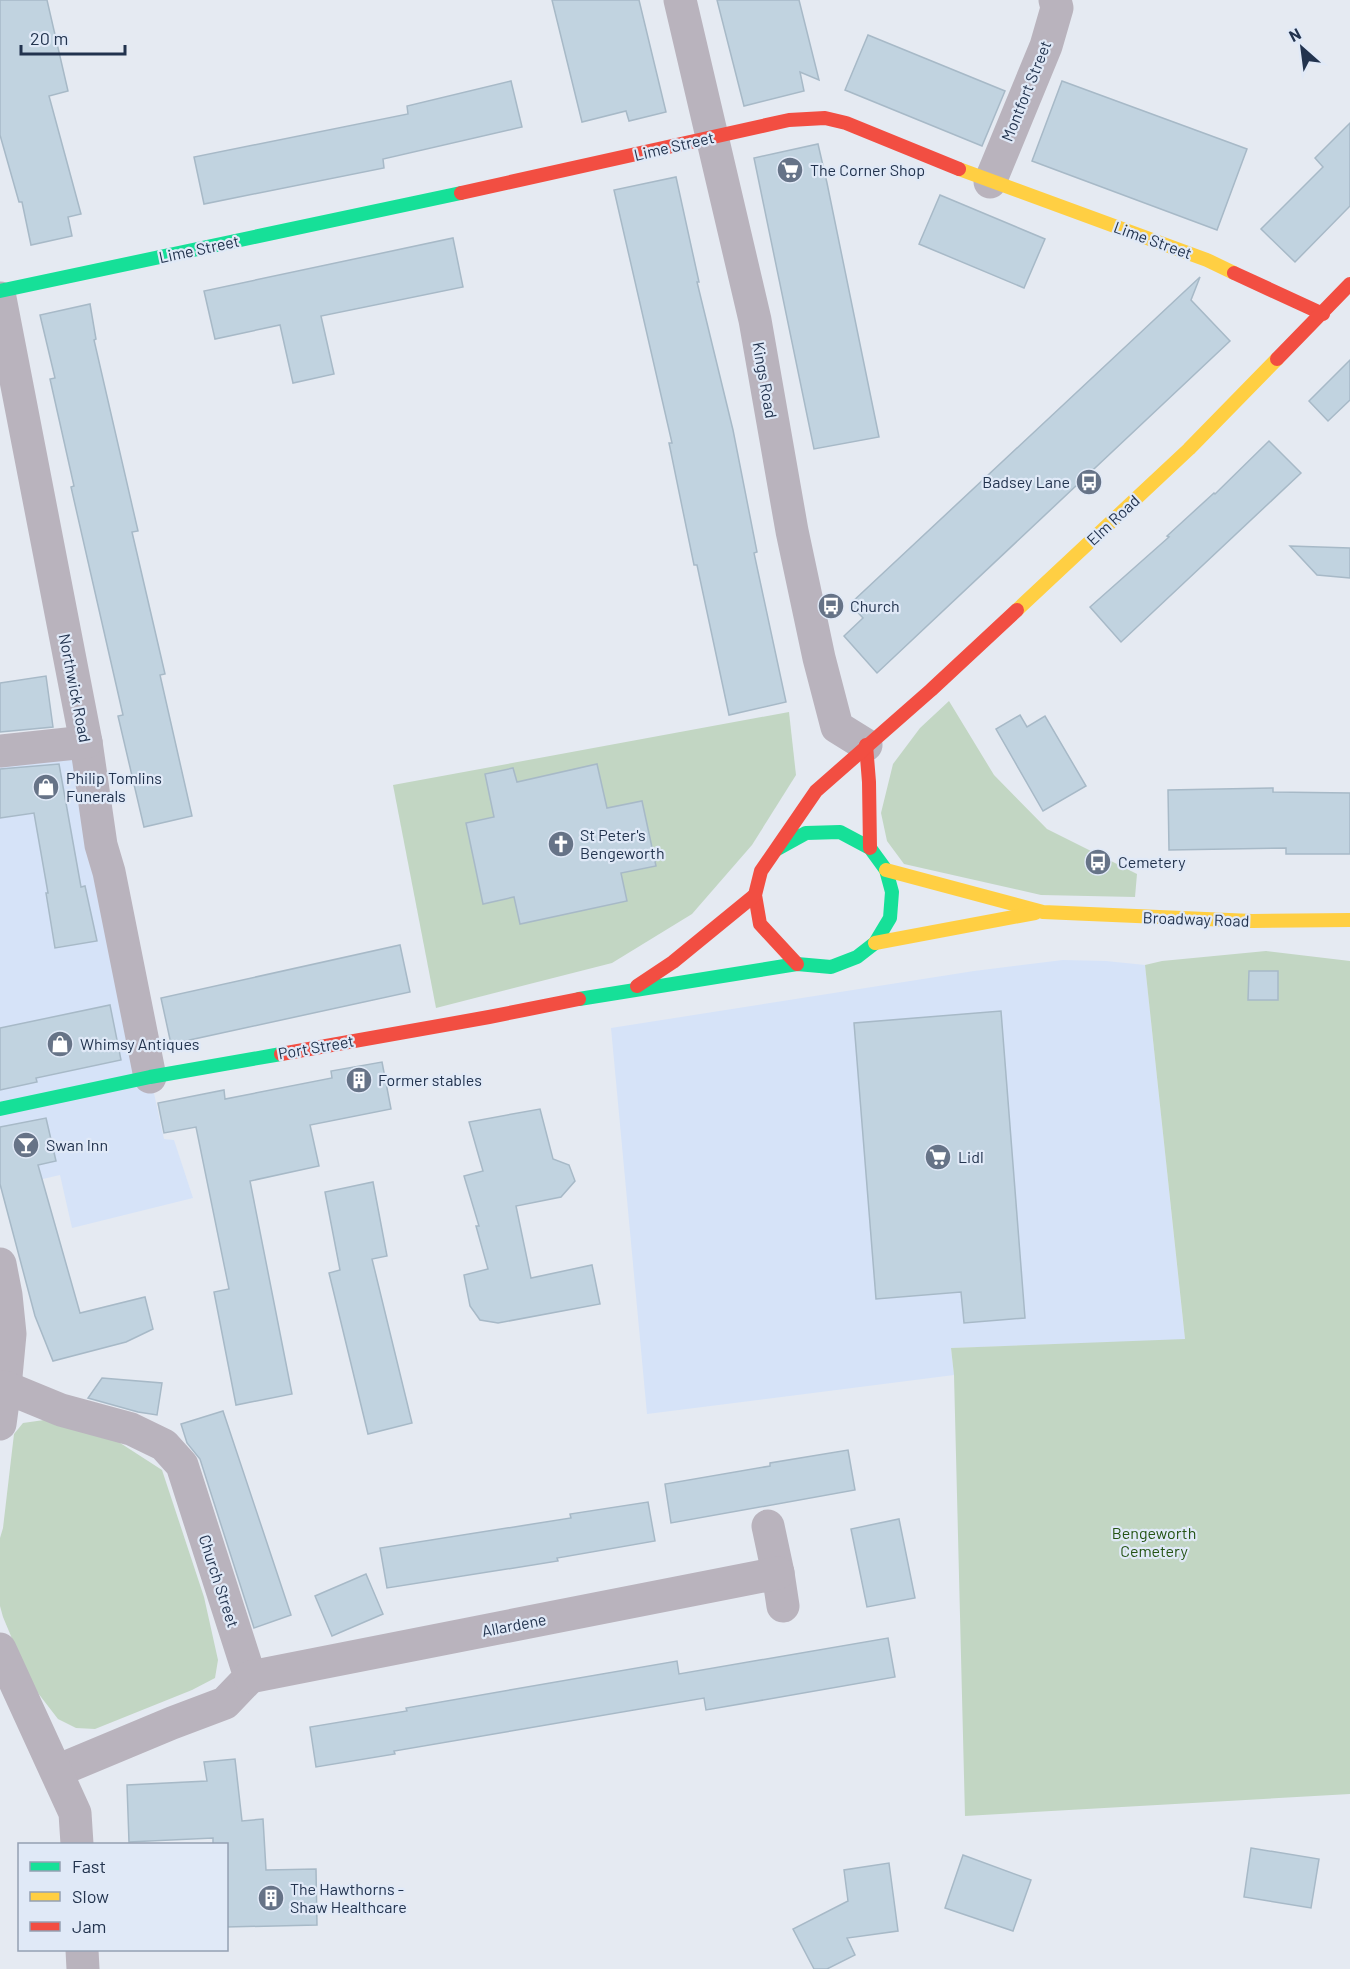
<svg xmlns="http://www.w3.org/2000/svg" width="1350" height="1969" font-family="Barlow,sans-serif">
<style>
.built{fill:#d6e3f8}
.green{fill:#c2d6c3}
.building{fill:#c1d3e0;stroke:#a7b9c7;stroke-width:1.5}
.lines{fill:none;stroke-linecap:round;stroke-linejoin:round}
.street{stroke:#b9b3bd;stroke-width:33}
.fast{stroke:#16e098;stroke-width:14}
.slow{stroke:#ffcf43;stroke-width:14}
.jam{stroke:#f24e42;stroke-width:14}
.labels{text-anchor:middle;stroke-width:4.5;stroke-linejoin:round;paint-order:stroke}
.street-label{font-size:16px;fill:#22334e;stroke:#e0e9f7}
.poi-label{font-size:16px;fill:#22334e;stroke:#e0e9f7;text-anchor:start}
.park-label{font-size:16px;fill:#235313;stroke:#e0e9f7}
</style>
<rect width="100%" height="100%" fill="#e5eaf2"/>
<g class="built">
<polygon points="78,745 164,1139 174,1140 193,1198 72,1228 60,1175 0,1189 0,751"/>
<polygon points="1063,960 1106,961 1145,965 1185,1340 951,1348 954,1375 647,1414 611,1028 974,971"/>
</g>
<g class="green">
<polygon points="949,701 994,775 1047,829 1137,874 1135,897 1041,895 904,864 887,841 881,813 893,764 920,728"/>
<polygon points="789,712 796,775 752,845 692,914 612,963 436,1008 393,785"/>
<polygon points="1266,951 1350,961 1350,1794 965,1816 954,1375 951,1348 1185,1339 1145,965 1162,961"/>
<polygon points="51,1419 114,1439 162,1470 204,1597 218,1660 215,1678 192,1690 95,1729 76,1728 58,1719 31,1684 3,1617 0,1606 0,1538 3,1528 14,1434 23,1423"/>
</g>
<g class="building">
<polygon points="0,0 47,0 68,91 49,96 81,214 68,217 72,236 31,245 22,202 19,202 0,135"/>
<polygon points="552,0 639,0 666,112 629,121 626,111 582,122"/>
<polygon points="717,0 799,0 819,80 800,72 804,91 744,106"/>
<polygon points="868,35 1005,91 982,146 845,90"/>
<polygon points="511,81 522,127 383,159 384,168 204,204 194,157 408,114 407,106"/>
<polygon points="1062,81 1247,149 1217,230 1032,161"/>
<polygon points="1350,123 1350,206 1295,262 1261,229 1323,167 1315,158"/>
<polygon points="818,144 827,183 879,437 814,449 754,158"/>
<polygon points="676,177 699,282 697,282 733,430 757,552 754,553 786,702 729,715 697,565 694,565 669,443 672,443 614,190"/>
<polygon points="940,195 1045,239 1024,288 919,244"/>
<polygon points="453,238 463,287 321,316 334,374 293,383 280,325 215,339 204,291"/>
<polygon points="1200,277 1191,300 1230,341 877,673 844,636 863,618 850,604"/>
<polygon points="90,304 96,339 94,340 138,531 132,532 165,674 160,675 192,816 144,827 118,716 123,715 71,487 74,486 50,379 55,378 40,315"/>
<polygon points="1350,360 1350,400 1328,421 1309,401"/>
<polygon points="1269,441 1301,473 1121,642 1090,607 1169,537 1167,536 1191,514 1214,493 1215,494"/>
<polygon points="1290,546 1350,548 1350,578 1317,575"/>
<polygon points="46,676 53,727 0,732 0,683"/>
<polygon points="1020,715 1027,727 1045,716 1086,786 1043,811 996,729"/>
<polygon points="59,764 81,887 85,886 97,941 55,948 46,893 48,893 34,813 0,818 0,769"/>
<polygon points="597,764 607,808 642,801 656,866 621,873 627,901 520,924 514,897 483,904 466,823 494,817 485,774 513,768 517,782"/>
<polygon points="1273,788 1273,792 1350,793 1350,854 1286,854 1286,848 1169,850 1168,790"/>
<polygon points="400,945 410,992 171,1044 161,998"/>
<polygon points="1249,971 1278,971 1278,1000 1248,1000"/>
<polygon points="110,1005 121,1060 36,1078 37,1082 0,1090 0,1028"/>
<polygon points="1001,1011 1025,1318 964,1323 961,1292 876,1299 854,1023"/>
<polygon points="382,1062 391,1109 310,1125 319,1166 250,1181 292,1394 236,1405 214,1292 229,1289 196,1127 164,1133 158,1103 224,1090 225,1099 332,1078 331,1071"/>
<polygon points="540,1109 553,1159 569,1165 575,1181 561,1197 516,1206 531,1278 592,1265 600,1304 498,1323 480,1320 470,1306 464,1275 488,1269 476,1226 479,1226 464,1176 483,1171 469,1122"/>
<polygon points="46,1118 56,1161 38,1165 80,1313 145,1297 153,1329 126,1342 53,1361 35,1316 0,1184 0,1127"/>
<polygon points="373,1182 387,1256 372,1259 412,1423 368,1434 329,1273 340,1270 325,1192"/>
<polygon points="102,1378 162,1383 157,1415 138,1412 88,1398"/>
<polygon points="223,1411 291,1615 254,1628 200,1459 187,1443 181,1424"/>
<polygon points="848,1450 855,1490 671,1523 665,1484 770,1466 770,1463"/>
<polygon points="648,1502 655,1541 557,1558 558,1561 387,1588 380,1548 571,1518 570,1514"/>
<polygon points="899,1519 915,1598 867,1607 851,1529"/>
<polygon points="366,1574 383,1614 332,1636 315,1596"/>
<polygon points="888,1638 895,1677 706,1710 704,1698 394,1751 395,1754 316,1767 310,1727 407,1711 406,1708 677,1661 679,1674"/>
<polygon points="235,1759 242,1821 263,1819 266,1870 316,1869 317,1925 226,1927 226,1845 213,1845 213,1838 129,1842 127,1785 207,1781 204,1762"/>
<polygon points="1251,1848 1319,1859 1311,1908 1244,1897"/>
<polygon points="963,1855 1031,1880 1013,1931 945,1908"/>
<polygon points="889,1863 898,1931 847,1938 855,1955 827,1969 814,1969 793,1929 848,1901 844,1870"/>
</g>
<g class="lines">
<g class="street">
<polyline points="680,0 755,320 792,531 819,658 837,727 866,745"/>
<polyline points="990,182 1046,46 1057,8 1055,0"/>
<polyline points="0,298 86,742 101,845 109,872 150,1077"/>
<polyline points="0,751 86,742"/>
<polyline points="0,1264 6,1295 10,1334 5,1387"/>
<polyline points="0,1424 5,1387 61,1410 131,1429 164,1445 182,1465 250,1677 225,1703 172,1723 57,1771"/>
<polyline points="768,1526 778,1573 783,1606"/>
<polyline points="0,1649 75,1813 77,1844"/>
<polyline points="250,1677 778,1573"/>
<polyline points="82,1950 83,1969"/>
</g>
<g class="fast">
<polyline points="0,291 461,193"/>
<polyline points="579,999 797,964 831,967 857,957 875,943 890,918 892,892 886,870 870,848 840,832 806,833 777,849"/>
<polyline points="0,1109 150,1077 281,1054"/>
</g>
<g class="slow">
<polyline points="959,169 1207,260 1234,273"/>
<polyline points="1017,610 1189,449 1277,359"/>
<polyline points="886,870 1043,912 1252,921 1350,920"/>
<polyline points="875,943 1035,913"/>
</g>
<g class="jam">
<polyline points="461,193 789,120 825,118 846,123 959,169"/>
<polyline points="1234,273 1323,314"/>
<polyline points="1277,359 1350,284"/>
<polyline points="866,745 869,782 870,848"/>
<polyline points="797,964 760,924 755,895 761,871 816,791 931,690 1017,610"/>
<polyline points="637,986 673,962 755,895"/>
<polyline points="281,1054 489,1017 579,999"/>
</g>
</g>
<defs>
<symbol id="supermarket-disc" viewBox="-11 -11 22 22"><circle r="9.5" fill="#667387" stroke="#e0e9f7"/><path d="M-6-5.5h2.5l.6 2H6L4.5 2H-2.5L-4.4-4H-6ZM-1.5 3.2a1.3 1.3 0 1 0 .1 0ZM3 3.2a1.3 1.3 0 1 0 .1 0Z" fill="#fff"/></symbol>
<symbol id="bus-disc" viewBox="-11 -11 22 22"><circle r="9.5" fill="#667387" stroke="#e0e9f7"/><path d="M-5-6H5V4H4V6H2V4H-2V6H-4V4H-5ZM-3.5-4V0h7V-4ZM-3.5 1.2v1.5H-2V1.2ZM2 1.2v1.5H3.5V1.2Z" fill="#fff"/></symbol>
<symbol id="shop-disc" viewBox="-11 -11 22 22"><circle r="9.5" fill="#667387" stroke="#e0e9f7"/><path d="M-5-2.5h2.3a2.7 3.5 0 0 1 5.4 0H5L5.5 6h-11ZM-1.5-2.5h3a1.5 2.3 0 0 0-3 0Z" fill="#fff"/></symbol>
<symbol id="church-disc" viewBox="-11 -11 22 22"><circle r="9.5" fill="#667387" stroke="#e0e9f7"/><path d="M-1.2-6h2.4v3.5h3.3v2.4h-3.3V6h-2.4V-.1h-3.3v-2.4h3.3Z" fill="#fff"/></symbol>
<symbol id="building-disc" viewBox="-11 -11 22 22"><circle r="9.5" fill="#667387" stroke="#e0e9f7"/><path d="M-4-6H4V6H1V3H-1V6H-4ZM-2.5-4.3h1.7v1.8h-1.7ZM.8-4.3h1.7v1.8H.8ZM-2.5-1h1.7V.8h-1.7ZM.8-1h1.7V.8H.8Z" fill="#fff"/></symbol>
<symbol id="bar-disc" viewBox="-11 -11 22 22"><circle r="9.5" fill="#667387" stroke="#e0e9f7"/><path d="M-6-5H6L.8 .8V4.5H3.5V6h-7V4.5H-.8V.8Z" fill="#fff"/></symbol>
</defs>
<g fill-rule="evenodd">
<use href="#supermarket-disc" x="775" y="155" width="30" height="30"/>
<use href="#bus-disc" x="1074" y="467" width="30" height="30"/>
<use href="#bus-disc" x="816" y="591" width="30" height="30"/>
<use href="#shop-disc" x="31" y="772" width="30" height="30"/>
<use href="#church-disc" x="546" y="829" width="30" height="30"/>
<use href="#bus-disc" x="1083" y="847" width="30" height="30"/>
<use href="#shop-disc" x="45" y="1029" width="30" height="30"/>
<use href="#building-disc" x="344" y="1065" width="30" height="30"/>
<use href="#bar-disc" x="11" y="1130" width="30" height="30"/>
<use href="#supermarket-disc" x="923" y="1142" width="30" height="30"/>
<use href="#building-disc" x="256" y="1883" width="30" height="30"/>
</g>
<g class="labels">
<g class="street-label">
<text transform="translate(1026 91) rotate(-68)" y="6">Montfort Street</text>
<text transform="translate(674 146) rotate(-13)" y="6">Lime Street</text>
<text transform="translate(1153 240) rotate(20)" y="6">Lime Street</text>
<text transform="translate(199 249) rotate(-12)" y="6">Lime Street</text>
<text transform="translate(765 380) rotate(80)" y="6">Kings Road</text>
<text transform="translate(1113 520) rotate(-43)" y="6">Elm Road</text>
<text transform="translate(75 688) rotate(79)" y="6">Northwick Road</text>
<text transform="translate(1196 919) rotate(2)" y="6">Broadway Road</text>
<text transform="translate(316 1047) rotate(-10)" y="6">Port Street</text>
<text transform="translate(219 1581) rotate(72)" y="6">Church Street</text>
<text transform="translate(514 1625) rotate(-11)" y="6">Allardene</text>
</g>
<g class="poi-label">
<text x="810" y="176">The Corner Shop</text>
<text x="1070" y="488" text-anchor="end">Badsey Lane</text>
<text x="850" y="612">Church</text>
<text x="66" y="784">Philip Tomlins<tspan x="66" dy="18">Funerals</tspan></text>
<text x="580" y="841">St Peter's<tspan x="580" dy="18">Bengeworth</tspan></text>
<text x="1118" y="868">Cemetery</text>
<text x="80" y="1050">Whimsy Antiques</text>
<text x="378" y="1086">Former stables</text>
<text x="46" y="1151">Swan Inn</text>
<text x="958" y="1163">Lidl</text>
<text x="290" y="1895">The Hawthorns -<tspan x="290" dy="18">Shaw Healthcare</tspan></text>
</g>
<g class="park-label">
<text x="1154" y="1539">Bengeworth<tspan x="1154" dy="18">Cemetery</tspan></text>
</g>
</g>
<rect x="18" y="1843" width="210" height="108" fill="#e0e9f7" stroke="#94a0b3" stroke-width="1.5"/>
<rect x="30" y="1862" width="30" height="9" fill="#16e098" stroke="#94a0b3" stroke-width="1.5"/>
<text x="72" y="1873" font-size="18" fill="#22334e">Fast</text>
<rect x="30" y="1892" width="30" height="9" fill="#ffcf43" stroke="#94a0b3" stroke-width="1.5"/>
<text x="72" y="1903" font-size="18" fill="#22334e">Slow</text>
<rect x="30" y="1922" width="30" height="9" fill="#f24e42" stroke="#94a0b3" stroke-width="1.5"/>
<text x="72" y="1933" font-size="18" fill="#22334e">Jam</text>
<g transform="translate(1302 48) rotate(332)" stroke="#e0e9f7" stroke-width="4.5" paint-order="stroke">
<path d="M0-4.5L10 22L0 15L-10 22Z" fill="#22334e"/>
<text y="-9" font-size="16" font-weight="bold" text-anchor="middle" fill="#22334e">N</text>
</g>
<path d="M21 45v9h104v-9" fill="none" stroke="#22334e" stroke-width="3"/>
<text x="30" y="45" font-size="18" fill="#22334e" stroke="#e0e9f7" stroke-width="4.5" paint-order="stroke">20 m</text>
</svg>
